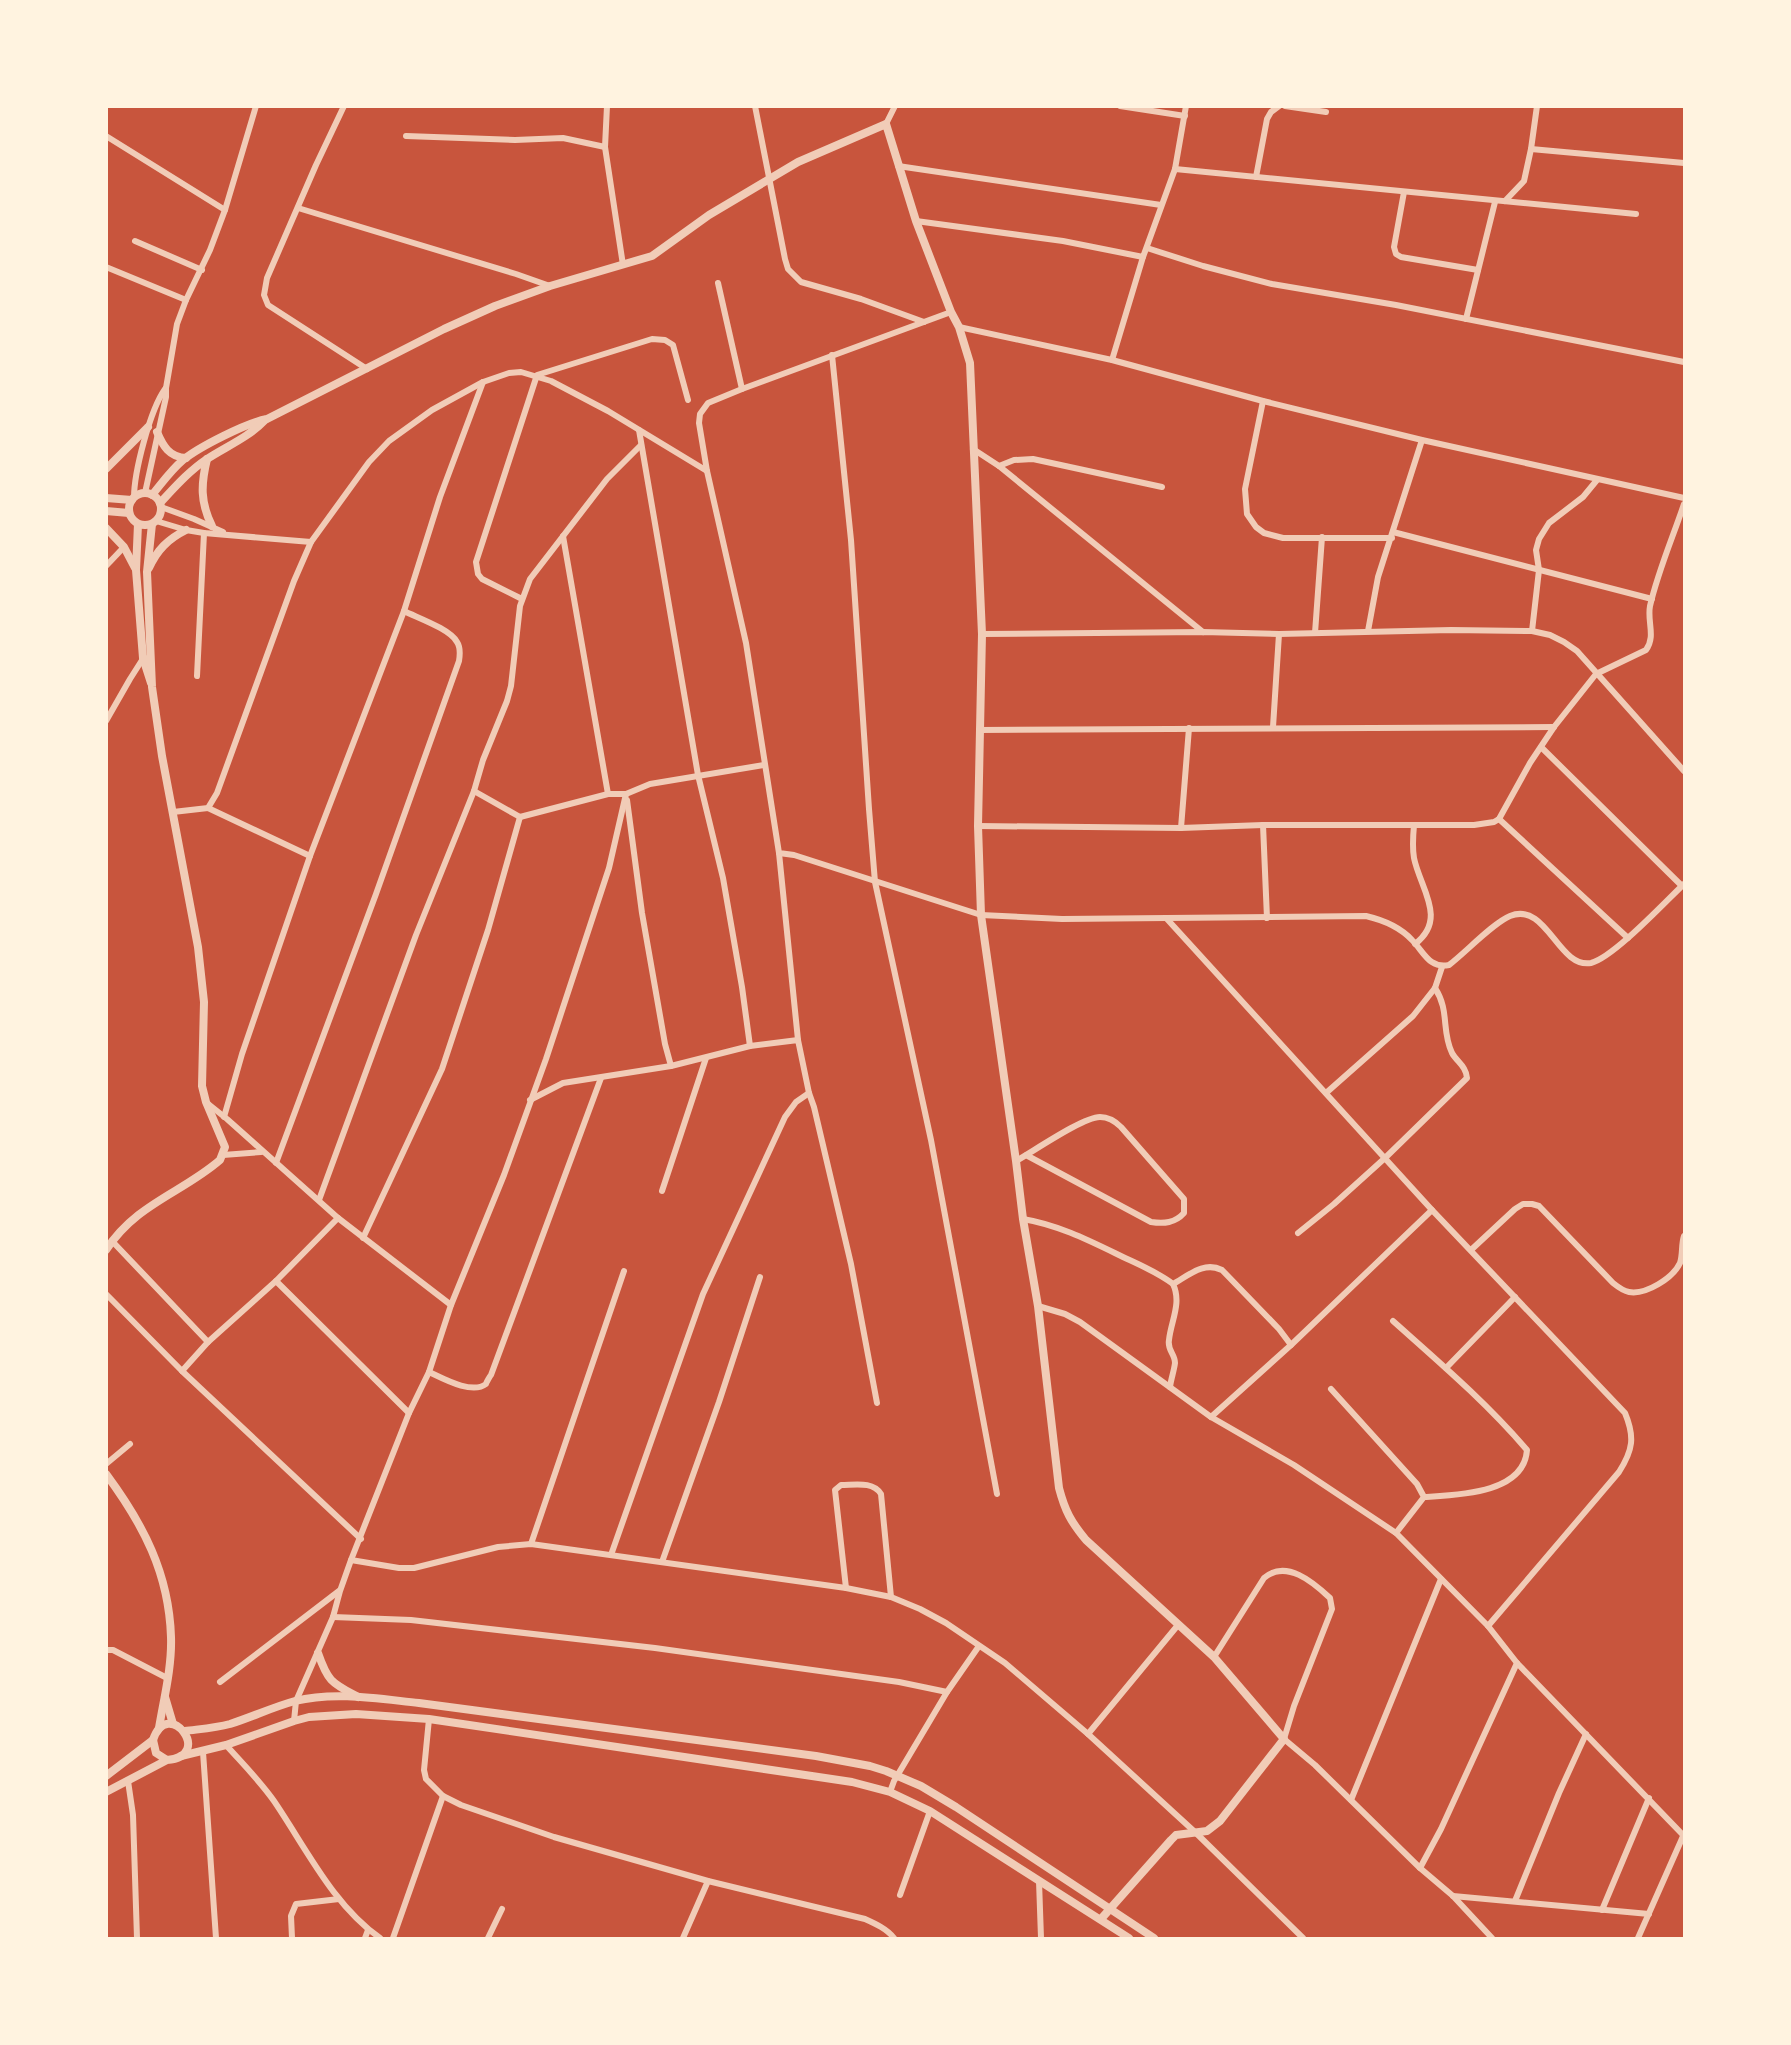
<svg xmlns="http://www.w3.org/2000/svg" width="1791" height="2045" font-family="Jost,sans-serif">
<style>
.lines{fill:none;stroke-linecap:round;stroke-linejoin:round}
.minor{stroke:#f1ccb7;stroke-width:6}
.tertiary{stroke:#f1ccb7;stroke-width:8}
</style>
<rect width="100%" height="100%" fill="#c8553d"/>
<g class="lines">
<g class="minor">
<polyline points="344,106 316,165 267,278 264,295 268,305 367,369"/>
<polyline points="607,106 605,147 623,265"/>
<polyline points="755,106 785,259 788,269 801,282 861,299 924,322"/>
<polyline points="1120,106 1185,116"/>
<polyline points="1285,106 1326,112"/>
<polyline points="886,124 895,106"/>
<polyline points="106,136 225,210"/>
<polyline points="406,136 515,140 563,138 605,147"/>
<polyline points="1531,149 1537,106"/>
<polyline points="898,166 1161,205"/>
<polyline points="1175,169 1636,214"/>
<polyline points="1256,177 1267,119 1271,112 1279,106"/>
<polyline points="1404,192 1394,247 1396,254 1401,257 1478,270"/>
<polyline points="1505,201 1524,181 1531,149 1684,163"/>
<polyline points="298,208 516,274 550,286"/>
<polyline points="916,221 1063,241 1143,257 1175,169 1186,106"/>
<polyline points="135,241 202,270"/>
<polyline points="1147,248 1203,266 1272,284 1396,305 1684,362"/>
<polyline points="106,267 186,300"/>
<polyline points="718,283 742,389"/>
<path d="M951 312 742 389 708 403 700 414 699 423 707 471 746 643 779 853 794 855 981 915 1062 919 1366 916C1383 920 1400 927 1412 940 1424 952 1429 969 1449 965 1465 953 1493 923 1510 916 1547 901 1558 969 1591 963 1613 958 1666 901 1684 884"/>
<polyline points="1466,319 1495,202"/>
<polyline points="959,327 1112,360 1263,401 1422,440 1684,498"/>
<polyline points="832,355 851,540 869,809 875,882 931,1140 997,1494"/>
<polyline points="1112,360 1143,257"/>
<polyline points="1263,401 1245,489 1247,514 1256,527 1264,533 1283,538 1392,538"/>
<polyline points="639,430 698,775 723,878 742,987 750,1046"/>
<polyline points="973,449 999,466 1203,632"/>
<polyline points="999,466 1014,460 1033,459 1162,487"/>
<polyline points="145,493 166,397 166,388 177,324 186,300 210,250 225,210 256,106"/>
<path d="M134 498C134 472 150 410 165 389"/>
<polyline points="161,507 194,519 223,532"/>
<polyline points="156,521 186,530 204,533 311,542 369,462 389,441 432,410 483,382 509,373 521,372 551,381 608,411 707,471"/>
<polyline points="1393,532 1652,599"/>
<polyline points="563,536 608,794"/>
<polyline points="106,566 124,547"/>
<polyline points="522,599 482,579 478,574 476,562 537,375 652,339 665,340 673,345 688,400"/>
<polyline points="1368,631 1378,577 1422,440"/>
<polyline points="1532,631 1539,570 1536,550 1539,539 1549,523 1583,497 1597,480"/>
<polyline points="1315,633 1322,537"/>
<polyline points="982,634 1203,632 1279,634 1451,630 1532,631 1550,635 1564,642 1577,651 1684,771"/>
<polyline points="197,676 204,533"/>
<polyline points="106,721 130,679 144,657"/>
<polyline points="1273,727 1279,634"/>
<polyline points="979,730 1554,727"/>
<polyline points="1541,747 1682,886"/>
<polyline points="474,791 520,817 608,794 626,794 650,784 764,765"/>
<polyline points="627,800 642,913 665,1044 671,1066"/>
<polyline points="208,808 310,856"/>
<polyline points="173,812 208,808 217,793 294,581 311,542"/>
<polyline points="1499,819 1628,938"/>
<polyline points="1263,825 1267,918"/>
<path d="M1414 825C1413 836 1412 847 1414 858 1420 888 1448 919 1415 944"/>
<path d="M978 826 1181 828 1263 825H1474L1494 822 1499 819 1530 763 1554 727 1596 674 1646 650C1656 636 1647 622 1650 606 1658 571 1673 537 1684 504"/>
<polyline points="1181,828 1189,728"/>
<polyline points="779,853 798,1040"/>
<path d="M1167 919 1432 1210 1625 1413C1635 1437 1633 1450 1619 1472L1488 1626"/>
<polyline points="1326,1093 1413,1016 1435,988 1442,967"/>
<polyline points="530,1100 563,1083 671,1066 750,1046 798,1040 809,1093 814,1107 851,1264 877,1403"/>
<polyline points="207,1103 227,1119 338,1218 451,1305"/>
<polyline points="224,1117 242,1054 310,856 404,611 440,497 483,382"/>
<polyline points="223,1155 261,1152"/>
<path d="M1016 1161C1034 1151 1083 1117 1100 1117 1108 1117 1116 1122 1121 1127L1184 1199V1213C1175 1223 1164 1224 1151 1222L1026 1155"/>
<path d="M276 1163 376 894 459 661C460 655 461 648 457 642 450 629 418 618 404 611"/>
<polyline points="662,1191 706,1058"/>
<polyline points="319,1200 416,935 474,791 483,760 507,701 511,686 520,606 530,579 607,479 641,445"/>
<path d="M1023 1219C1059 1225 1090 1241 1123 1257 1140 1265 1159 1273 1173 1284 1182 1303 1171 1321 1169 1340 1167 1350 1175 1354 1175 1363 1174 1371 1171 1379 1170 1387"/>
<path d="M1298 1233 1334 1204 1385 1158 1467 1078C1466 1066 1457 1062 1452 1053 1441 1030 1450 1011 1435 988"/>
<polyline points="363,1238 442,1069 488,930 520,817"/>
<polyline points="112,1241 208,1342"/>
<path d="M1471 1250 1515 1209 1523 1204H1532L1539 1206 1613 1283C1618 1287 1623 1291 1629 1292 1646 1295 1673 1278 1680 1263 1683 1254 1681 1245 1684 1236"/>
<polyline points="276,1281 409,1413"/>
<path d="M1173 1284C1189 1275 1204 1261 1222 1270L1279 1329 1291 1345 1211 1417"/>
<polyline points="106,1294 182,1371 361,1539"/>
<polyline points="1038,1306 1065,1314 1080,1322 1211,1417 1294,1465 1396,1533 1488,1626 1517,1663 1684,1836"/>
<path d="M1393 1321C1439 1362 1487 1403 1527 1450 1524 1494 1457 1495 1424 1497"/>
<polyline points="1291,1345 1432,1210"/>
<polyline points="1446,1368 1515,1297"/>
<polyline points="182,1371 208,1342 276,1281 338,1218"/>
<path d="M429 1372C442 1378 472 1395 486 1384 486 1383 490 1376 491 1375L601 1078"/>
<polyline points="1331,1389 1417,1484 1424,1497 1396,1533"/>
<polyline points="106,1464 130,1444"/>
<polyline points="531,1544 624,1271"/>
<polyline points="611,1555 703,1294 785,1117 796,1102 809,1093"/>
<polyline points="351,1560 399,1568 414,1568 498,1547 531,1544 846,1588 891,1597 920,1609 946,1623 1005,1663 1088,1734 1196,1833 1303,1938"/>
<polyline points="662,1562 719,1402 760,1277"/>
<path d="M846 1588 835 1490 841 1485C855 1485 873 1481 881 1494L891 1597"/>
<polyline points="333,1617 411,1620 655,1648 899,1682 947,1692"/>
<polyline points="106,1650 113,1650 167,1678"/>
<path d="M1214 1657 1264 1578C1286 1559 1313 1582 1330 1598L1332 1609 1294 1706 1284 1739 1315 1765 1420 1868 1453 1896 1492 1938"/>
<polyline points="220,1682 339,1591"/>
<path d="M429 1719 424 1770 426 1779 443 1796 461 1805 554 1837 708 1881 865 1919C876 1924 887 1929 894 1938"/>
<polyline points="294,1721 296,1701 333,1617 340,1591 351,1560 409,1413 429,1372 451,1305 504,1175 546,1059 609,868 626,794"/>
<polyline points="1088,1734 1178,1625"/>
<path d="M226 1745C242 1763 260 1781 274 1801 306 1848 333 1905 380 1938"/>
<polyline points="203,1752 216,1938"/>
<polyline points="128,1781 133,1815 137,1938"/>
<polyline points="890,1792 894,1781 947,1692 979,1646"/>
<polyline points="1351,1800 1441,1579"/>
<polyline points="1420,1868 1441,1829 1517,1663"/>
<polyline points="1039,1881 1041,1938"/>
<polyline points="900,1895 930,1811"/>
<polyline points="1453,1896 1649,1914"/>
<polyline points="1515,1901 1559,1793 1586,1734"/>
<polyline points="1602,1910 1649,1798"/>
<polyline points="292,1938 291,1916 296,1904 339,1899"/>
<polyline points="365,1938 368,1930"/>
<polyline points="393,1938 443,1796"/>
<polyline points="488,1938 502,1909"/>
<polyline points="683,1938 708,1881"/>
<polyline points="1638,1938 1684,1834"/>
</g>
<g class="tertiary">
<path d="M157 432C163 446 169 457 186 458"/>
<path d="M207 459C201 484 200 502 212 526"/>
<polyline points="106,469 148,427"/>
<circle cx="145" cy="509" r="16"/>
<path d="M152 495C162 483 171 470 183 460 199 447 246 423 267 419L444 329 495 306 550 286 652 256 709 215 798 162 886 124 916 221 951 312 959 327 970 363 982 634 978 826 981 915 1016 1161 1023 1219 1038 1306 1059 1488C1065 1511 1071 1522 1086 1540L1214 1657 1284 1739 1220 1821 1207 1831 1176 1835 1171 1840 1101 1919"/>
<polyline points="106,498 132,500"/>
<path d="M160 503C175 487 189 471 207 459 227 446 249 437 265 420"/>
<polyline points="106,511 129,513"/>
<polyline points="138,524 136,570 143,658 151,683"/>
<polyline points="106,528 124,547 135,568"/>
<path d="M149 568C157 550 168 539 186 530"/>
<path d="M106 1250C137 1203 182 1193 220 1160L225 1147 206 1102 202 1086 204 1002 198 947 162 756 152 687 147 572 152 524"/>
<path d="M106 1474C143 1524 169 1573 171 1637 172 1667 164 1698 159 1728"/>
<path d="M318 1653C328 1682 332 1683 358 1697"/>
<polyline points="165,1697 173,1724"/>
<path d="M185 1731C200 1729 215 1728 230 1724 252 1717 273 1707 295 1701 335 1691 380 1699 419 1703L816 1756 870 1766 886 1771 921 1786 956 1807 1154 1938"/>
<polyline points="181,1756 226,1745 294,1721 309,1717 356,1714 429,1719 852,1782 890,1792 930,1811 1129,1938"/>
<polyline points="106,1776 153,1740"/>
<path d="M106 1792 167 1760C215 1757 168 1695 153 1740L156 1753 167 1760"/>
</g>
</g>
<rect width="1791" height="2045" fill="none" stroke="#fff3e0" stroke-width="216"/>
</svg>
